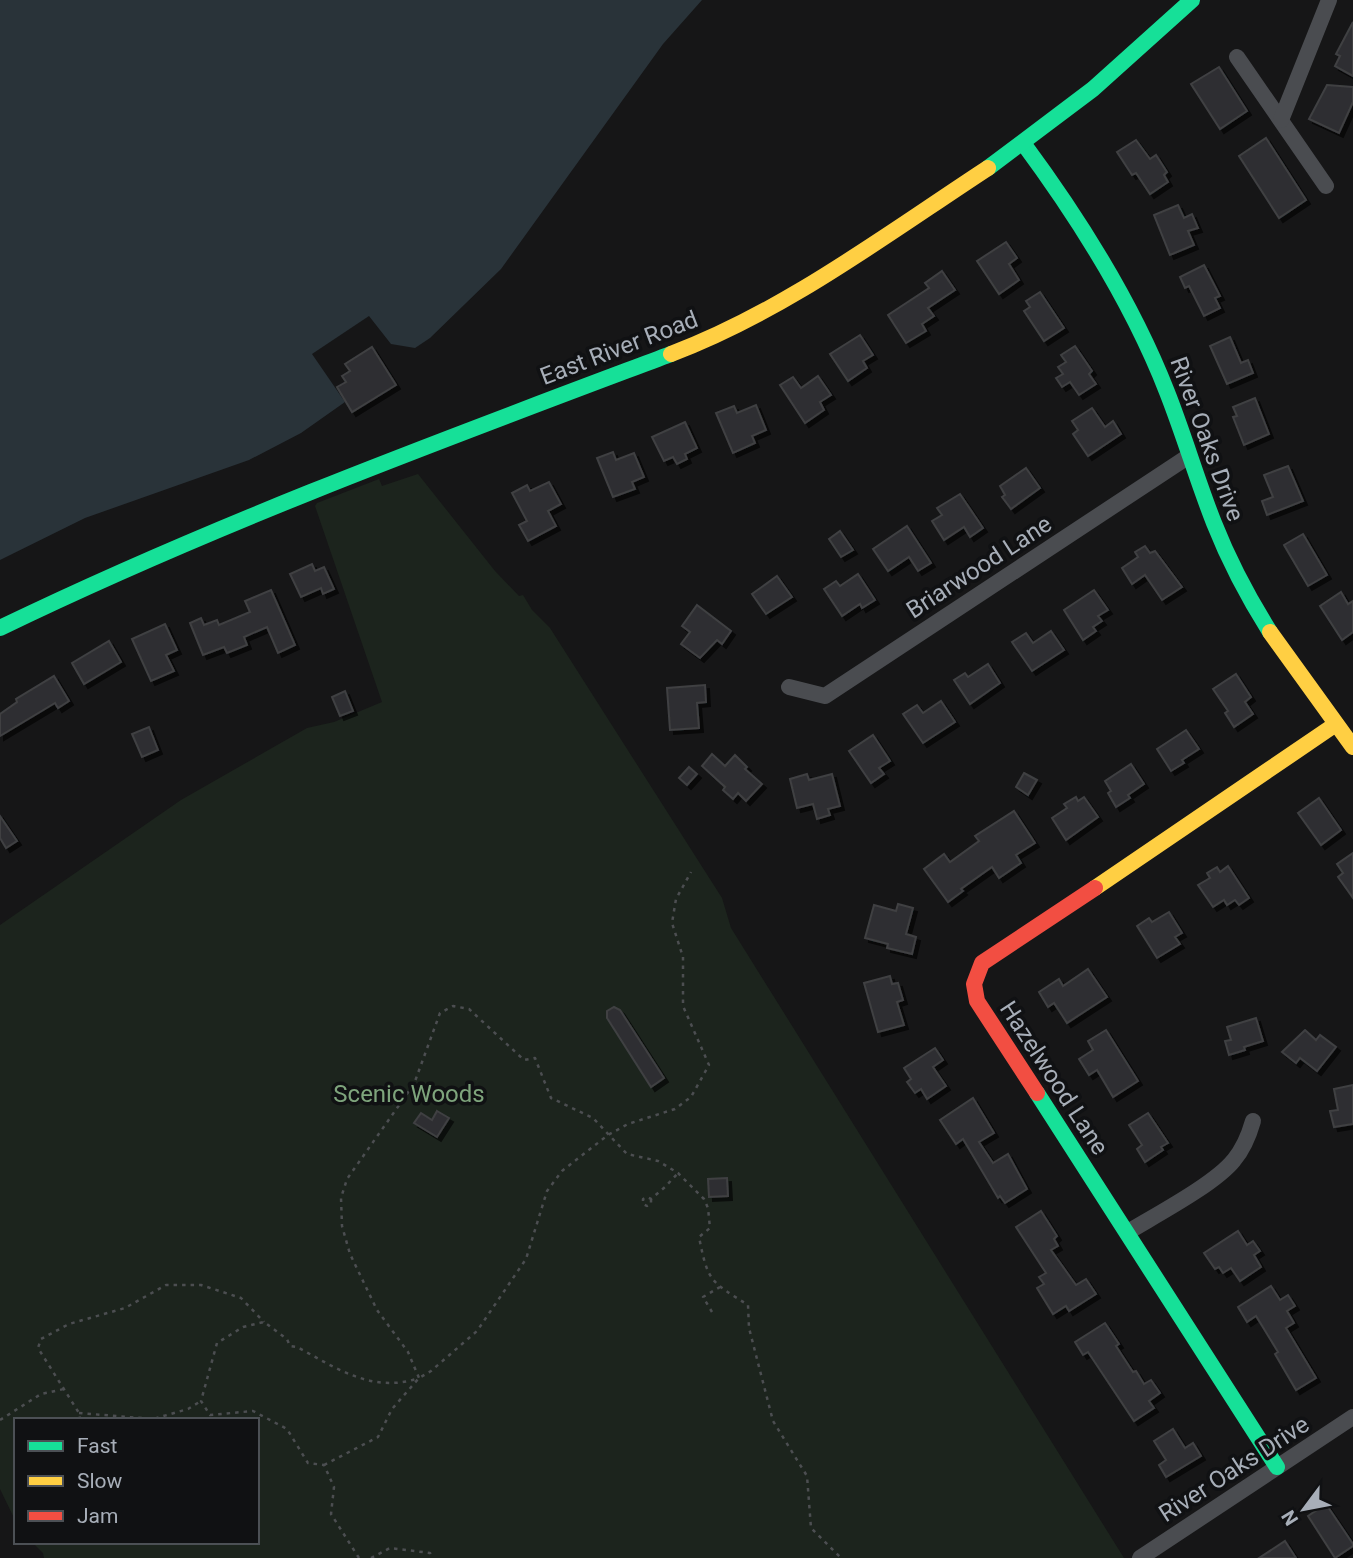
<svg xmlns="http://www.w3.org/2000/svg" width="1353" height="1558" font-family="Roboto,sans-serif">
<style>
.green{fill:#1c241d}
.water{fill:#293339}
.building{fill:#2f2f31;stroke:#3f4043;stroke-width:2;filter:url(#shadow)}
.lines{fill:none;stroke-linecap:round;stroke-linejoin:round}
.path{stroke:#4c4e51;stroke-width:2.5;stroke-dasharray:3.5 5;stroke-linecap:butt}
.street{stroke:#4a4c50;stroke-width:16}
.fast{stroke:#16e098;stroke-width:16}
.slow{stroke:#ffcf43;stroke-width:16}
.jam{stroke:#f24e42;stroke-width:16}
.labels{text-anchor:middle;stroke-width:7;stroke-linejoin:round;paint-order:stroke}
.street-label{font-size:24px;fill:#a7aeb8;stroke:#101113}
.park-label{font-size:24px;fill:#7ea47c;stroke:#101113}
</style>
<defs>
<filter id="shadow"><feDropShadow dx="4" dy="4" stdDeviation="0" flood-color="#0009"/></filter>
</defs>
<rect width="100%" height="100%" fill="#161617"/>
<polygon class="green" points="418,474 495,571 519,596 523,595 532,610 550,628 722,898 731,928 1124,1558 44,1558 43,1553 32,1542 257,1542 257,1420 16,1420 16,1522 0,1489 0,925 181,800 307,728 334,722 382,702 315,506 317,503 379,479 382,486"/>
<polygon class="water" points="0,0 702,0 663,44 501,269 430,338 415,348 391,344 369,316 312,354 345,402 301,433 249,460 85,518 0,560"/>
<g class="building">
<polygon points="1353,22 1353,76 1335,66 1340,56 1336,54"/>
<polygon points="1219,67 1247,111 1220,129 1191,84"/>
<polygon points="1327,85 1353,87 1353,102 1339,133 1309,119"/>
<polygon points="1266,138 1306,200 1279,218 1239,156"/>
<polygon points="1136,140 1150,159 1156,155 1167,172 1164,175 1168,182 1150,194 1136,173 1132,175 1117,152"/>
<polygon points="1178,205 1184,218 1192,214 1198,228 1188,231 1194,245 1170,255 1154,215"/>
<polygon points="1006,242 1017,258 1009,264 1019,280 999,294 977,261"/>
<polygon points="1204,265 1220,296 1215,298 1220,308 1204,316 1189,286 1185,288 1180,277"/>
<polygon points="942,271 955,290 928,308 934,316 922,324 926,331 906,343 888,315 929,288 925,283"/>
<polygon points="1040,292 1064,328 1044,341 1024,311 1030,307 1026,301"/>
<polygon points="860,335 873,355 863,361 867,368 848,381 830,354"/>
<polygon points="1230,337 1241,363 1248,360 1253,373 1227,384 1210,346"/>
<polygon points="1075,346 1092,371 1089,374 1096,384 1079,395 1070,382 1062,387 1056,378 1063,374 1058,367 1066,362 1061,355"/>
<polygon points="372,347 396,385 352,412 337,387 346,382 342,376 350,371 345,364"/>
<polygon points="818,376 831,395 820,402 824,410 805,423 780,385 793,377 801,388"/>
<polygon points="1255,398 1269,434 1244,445 1233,417 1237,416 1233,407"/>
<polygon points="756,405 766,430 752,436 755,443 733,453 716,413 734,406 737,413"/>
<polygon points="1092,408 1105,427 1113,421 1121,434 1088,456 1073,434 1078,430 1072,421"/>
<polygon points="685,422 697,448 685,454 687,459 677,464 673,457 664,461 652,437"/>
<polygon points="613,452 616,460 634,453 644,477 632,482 635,489 613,497 597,458"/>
<polygon points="1288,466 1303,501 1267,515 1262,501 1273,497 1264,475"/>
<polygon points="1026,468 1040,488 1011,509 1002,497 1005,495 1000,486"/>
<polygon points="549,482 561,504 548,511 556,526 528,541 519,525 527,521 512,493 527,485 530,491"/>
<polygon points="960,494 983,528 970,537 964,527 944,540 932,521 942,515 937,508"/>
<polygon points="907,526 931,563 918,571 909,557 888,571 873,549"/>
<polygon points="840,531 853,550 841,557 829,539"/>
<polygon points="1303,534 1327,575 1308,586 1284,545"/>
<polygon points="1145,546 1150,553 1155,551 1182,587 1162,600 1145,575 1132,584 1122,568 1138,557 1135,552"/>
<polygon points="312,564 315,571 324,567 334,589 323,594 321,588 301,597 290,574"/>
<polygon points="858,574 875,600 862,608 860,604 842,616 824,589 836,581 840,586"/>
<polygon points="777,576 792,597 766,614 752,594"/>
<polygon points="271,590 295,645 278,653 267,627 244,637 247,645 227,653 224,647 203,655 190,623 201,618 204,625 217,620 219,625 250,612 245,601"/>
<polygon points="1094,590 1108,610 1098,616 1102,621 1093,627 1096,631 1083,640 1064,610"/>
<polygon points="1341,592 1348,604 1353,601 1353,632 1342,640 1320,606"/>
<polygon points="697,605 731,631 722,644 717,640 700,658 681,644 690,632 682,626"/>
<polygon points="165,624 177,650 166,655 174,671 151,681 132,639"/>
<polygon points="1051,631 1064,650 1032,671 1012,642 1026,633 1033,643"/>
<polygon points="109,641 121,662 84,684 72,663"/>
<polygon points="988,664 1000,683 970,704 954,680 965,673 968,677"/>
<polygon points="1236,674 1251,697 1245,702 1253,714 1234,727 1225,713 1228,711 1213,689"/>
<polygon points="54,676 69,701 58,708 55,703 0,736 0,714 17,702 16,699"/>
<polygon points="705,685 706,702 697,703 699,728 670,730 667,688"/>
<polygon points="345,691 353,711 340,716 332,697"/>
<polygon points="941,701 955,722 923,743 903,714 917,705 923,713"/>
<polygon points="149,727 158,750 142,757 132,734"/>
<polygon points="1186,730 1199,749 1182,760 1184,763 1171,771 1157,749"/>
<polygon points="873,735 890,761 879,768 884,774 871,783 849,751"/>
<polygon points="712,754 725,766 735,755 747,767 745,769 762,784 746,801 738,793 733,799 723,790 725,787 702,766"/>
<polygon points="1131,764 1144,784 1128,795 1130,798 1116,807 1108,793 1111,791 1105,781"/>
<polygon points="689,767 697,774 687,785 679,778"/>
<polygon points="1024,773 1037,780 1028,795 1016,787"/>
<polygon points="807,774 809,780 832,774 840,806 828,809 830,815 817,819 813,804 797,808 790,779"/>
<polygon points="1076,797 1078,801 1084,797 1098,817 1066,840 1052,818 1067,808 1064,804"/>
<polygon points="1319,798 1341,830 1321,845 1298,813"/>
<polygon points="1014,811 1035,843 1016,855 1021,863 999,878 992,867 961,889 963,891 948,902 924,869 944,854 950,862 979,841 975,836"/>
<polygon points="0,816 17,841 6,848 0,838"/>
<polygon points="1353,853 1353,898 1338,877 1343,873 1337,864"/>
<polygon points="1228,866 1249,898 1239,905 1235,900 1227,905 1224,900 1213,907 1198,885 1210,878 1207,873 1217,867 1220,872"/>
<polygon points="898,904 913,908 906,934 916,937 912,954 887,948 888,944 865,938 874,905 896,911"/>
<polygon points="1169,912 1182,933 1175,937 1180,944 1157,958 1137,926 1149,918 1152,922"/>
<polygon points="1088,969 1107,997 1067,1023 1054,1003 1048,1007 1039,992 1059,979 1063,986"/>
<polygon points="890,976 892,984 898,983 903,1000 897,1002 904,1025 878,1032 864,983"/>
<polygon points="614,1007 620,1010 664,1078 651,1087 607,1018 607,1011"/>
<polygon points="1256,1018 1263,1041 1244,1047 1245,1050 1229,1055 1225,1041 1231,1040 1227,1027"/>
<polygon points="1106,1030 1138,1081 1113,1097 1097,1070 1089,1075 1079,1059 1093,1050 1088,1041"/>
<polygon points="1305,1030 1316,1040 1320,1035 1336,1047 1317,1071 1300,1058 1296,1063 1282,1052"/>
<polygon points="935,1048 943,1060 933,1067 946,1086 927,1099 921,1089 915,1093 907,1082 911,1079 904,1068"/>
<polygon points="1353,1085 1353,1124 1334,1127 1330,1111 1338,1110 1334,1089"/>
<polygon points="973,1098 994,1133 979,1142 993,1163 1008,1154 1027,1189 1005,1203 1000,1196 998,1198 963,1139 956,1144 940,1120"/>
<polygon points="437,1111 449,1118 437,1137 414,1123 421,1113 432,1120"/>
<polygon points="1148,1113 1168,1143 1161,1147 1163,1150 1145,1162 1137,1149 1142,1145 1129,1125"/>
<polygon points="727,1178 728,1196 709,1197 708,1179"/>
<polygon points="1041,1211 1057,1236 1054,1239 1058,1246 1051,1250 1076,1285 1086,1279 1096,1294 1069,1311 1066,1306 1053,1314 1037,1288 1044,1284 1039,1277 1046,1273 1016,1227"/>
<polygon points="1238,1231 1247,1245 1253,1241 1260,1251 1254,1255 1261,1267 1240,1281 1231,1268 1223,1273 1219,1267 1215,1269 1204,1253"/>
<polygon points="1271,1286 1280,1300 1288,1295 1295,1306 1287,1311 1294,1323 1286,1328 1316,1378 1296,1390 1275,1354 1278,1352 1256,1316 1247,1322 1238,1307"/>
<polygon points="1105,1323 1119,1344 1116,1346 1133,1372 1136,1371 1144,1384 1151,1380 1160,1393 1149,1401 1154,1408 1134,1421 1088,1352 1083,1355 1075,1342"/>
<polygon points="1173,1429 1185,1448 1193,1443 1201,1456 1166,1477 1159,1465 1166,1460 1154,1441"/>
<polygon points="1326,1504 1353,1544 1353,1546 1335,1558 1308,1516"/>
<polygon points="1285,1541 1296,1558 1259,1558"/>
</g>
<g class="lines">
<g class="path">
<polyline points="651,1199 651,1204 647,1206 643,1204 643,1199 647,1197 651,1199 665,1187 678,1173"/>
<polyline points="712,1312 703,1297 720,1287"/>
<polyline points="79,1413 153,1419 188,1409 201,1401"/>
<polyline points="0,1420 41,1394 64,1389"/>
<polyline points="80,1420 79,1413 38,1348 41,1339 69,1324 125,1308 166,1285 201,1285 241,1298 264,1322"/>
<polyline points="324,1465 378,1437 392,1409 419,1378 431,1371 477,1331 526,1259 547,1191 562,1171 608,1135 628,1124 675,1109 691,1097 709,1065 683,1006 683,957 672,923 676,899 691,872"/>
<path d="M359 1558 331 1514 334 1487 324 1465 308 1463 287 1429 253 1411 210 1415 201 1401 217 1343 243 1327 264 1322 287 1339 290 1346 297 1347C336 1368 373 1394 419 1378L408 1352 377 1310 350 1254 342 1226 341 1198 347 1179 414 1084 440 1013 453 1006 469 1009 524 1060 535 1058 551 1098 593 1118 627 1154 658 1161 678 1173 704 1199 708 1208 710 1228 699 1237C708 1282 710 1281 748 1305L749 1328 773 1421 807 1476 811 1528 841 1558"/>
<polyline points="371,1558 390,1548 430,1553 432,1558"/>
</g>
<g class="street">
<polyline points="1237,57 1326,186"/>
<polyline points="1281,120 1329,0"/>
<polyline points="789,687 825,696 1189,456"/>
<path d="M1128 1232C1156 1215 1215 1184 1234 1160 1244 1148 1249 1135 1253 1121"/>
<polyline points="1140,1558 1353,1417"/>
</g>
<g class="fast">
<path d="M1023 143C1080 220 1132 302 1167 392 1184 435 1197 480 1214 523 1229 561 1248 597 1270 632"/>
<polyline points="988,168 1093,89 1192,0"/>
<path d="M0 628C217 523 445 439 671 354"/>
<polyline points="1037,1093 1277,1467"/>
</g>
<g class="slow">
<path d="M671 354C785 311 887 234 988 168"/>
<polyline points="1270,632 1353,747"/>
<polyline points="1095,888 1336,724"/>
</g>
<polyline class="jam" points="1037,1093 977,1001 974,984 982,963 1095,888"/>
</g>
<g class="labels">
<g class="street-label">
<text transform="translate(619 348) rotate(-21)" y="8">East River Road</text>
<text transform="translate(1207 439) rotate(70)" y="8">River Oaks Drive</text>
<text transform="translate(979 567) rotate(-33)" y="8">Briarwood Lane</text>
<text transform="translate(1054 1078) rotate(57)" y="8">Hazelwood Lane</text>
<text transform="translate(1234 1469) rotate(-33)" y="8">River Oaks Drive</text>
</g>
<g class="park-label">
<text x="409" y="1102">Scenic Woods</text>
</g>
</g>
<rect x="14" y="1418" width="245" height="126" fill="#101113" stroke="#4c5055" stroke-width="2"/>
<rect x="28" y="1441" width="35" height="10" fill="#16e098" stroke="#4c5055" stroke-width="2"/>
<text x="77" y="1453" font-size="21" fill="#a7aeb8">Fast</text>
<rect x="28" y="1476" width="35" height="10" fill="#ffcf43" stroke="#4c5055" stroke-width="2"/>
<text x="77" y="1488" font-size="21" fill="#a7aeb8">Slow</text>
<rect x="28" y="1511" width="35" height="10" fill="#f24e42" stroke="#4c5055" stroke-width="2"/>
<text x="77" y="1523" font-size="21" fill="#a7aeb8">Jam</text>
<g transform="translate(1304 1509) rotate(238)" stroke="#101113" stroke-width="5" paint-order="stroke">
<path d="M0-5L12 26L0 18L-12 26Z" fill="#a7aeb8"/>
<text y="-10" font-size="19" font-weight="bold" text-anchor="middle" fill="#a7aeb8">N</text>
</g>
</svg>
